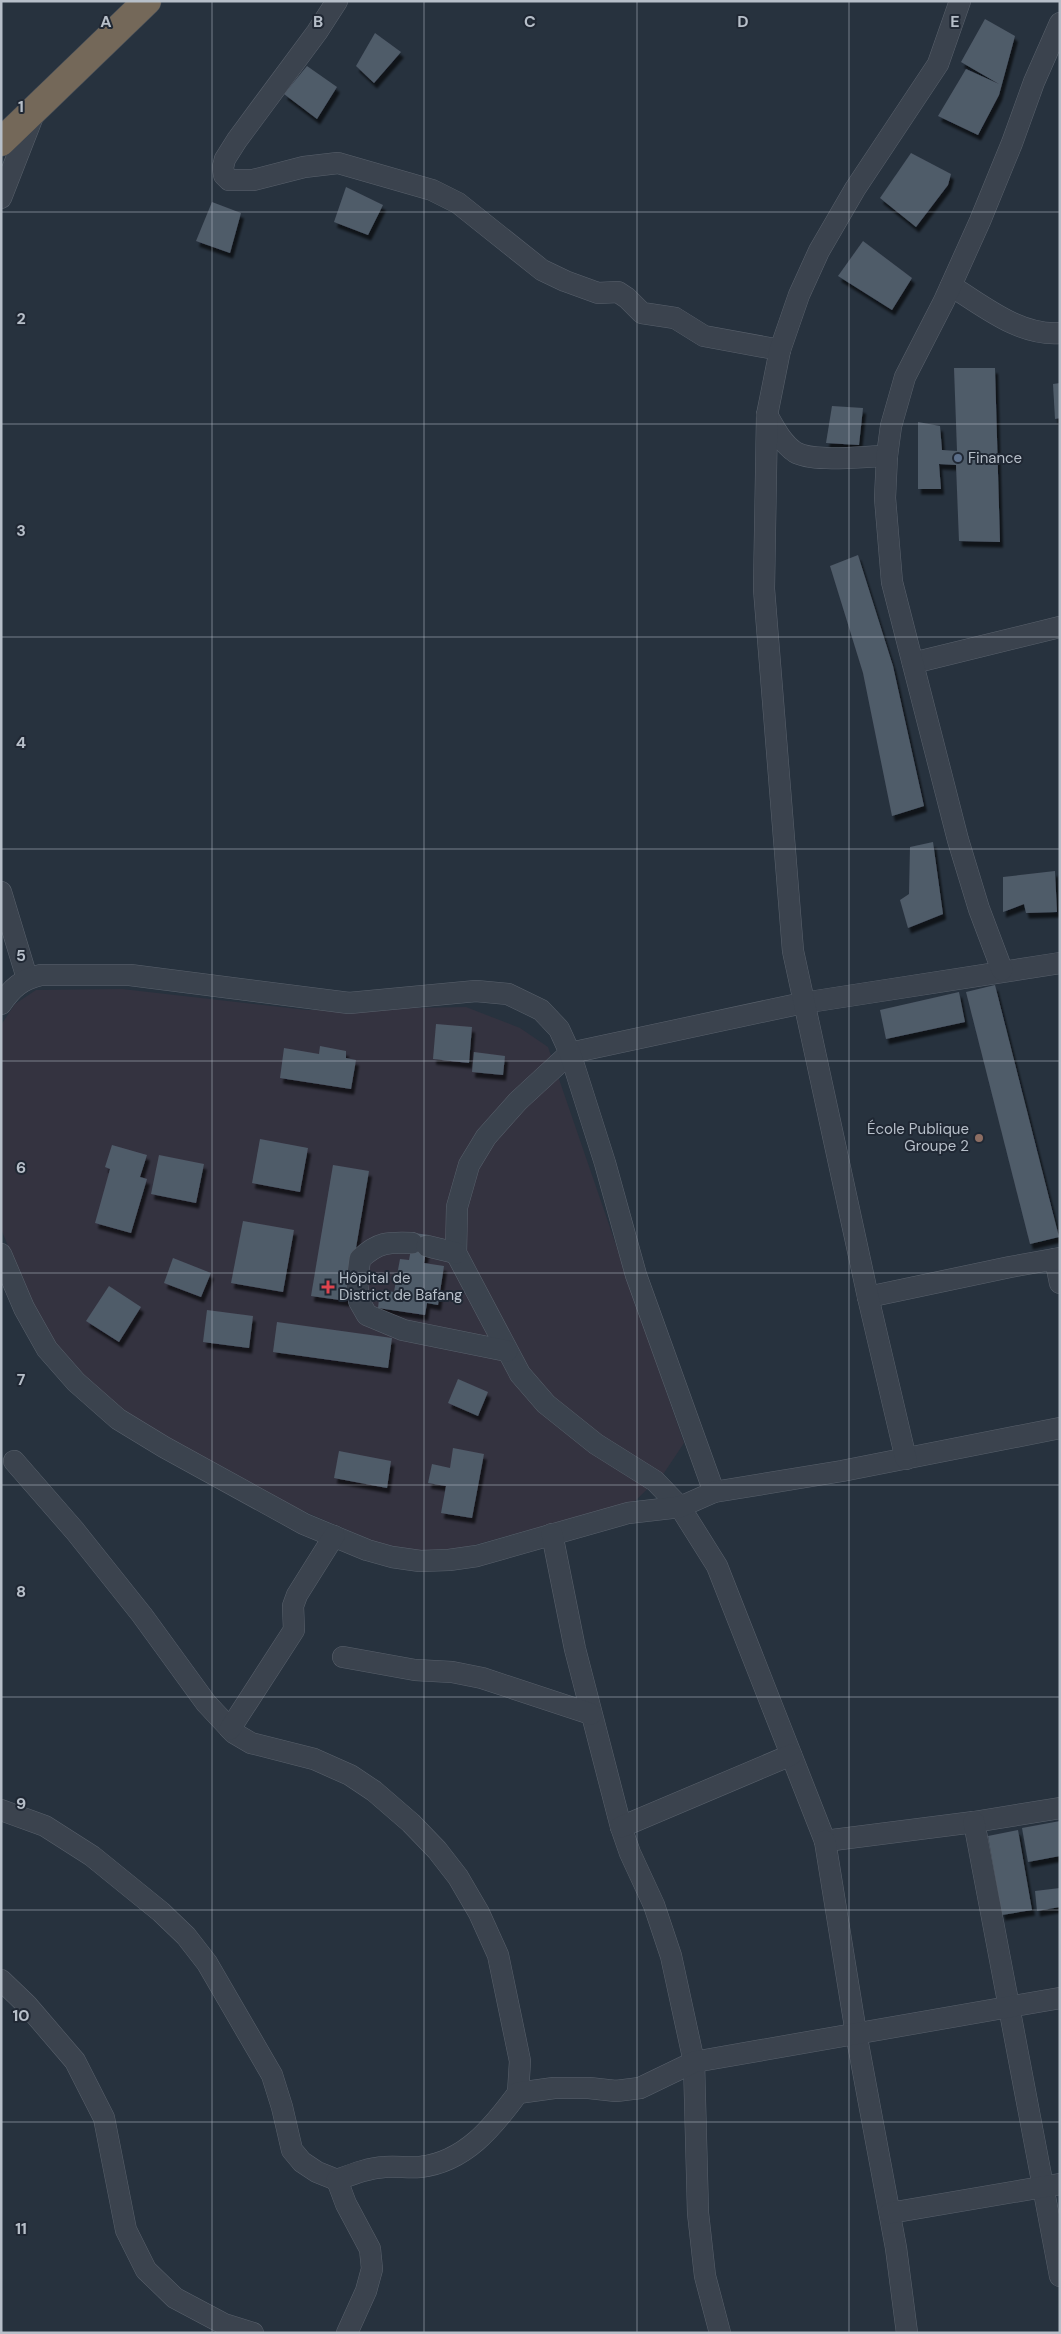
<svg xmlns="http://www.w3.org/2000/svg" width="1061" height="2334" font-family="'DM Sans',sans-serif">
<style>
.medical{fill:#343340}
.building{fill:#505b69;filter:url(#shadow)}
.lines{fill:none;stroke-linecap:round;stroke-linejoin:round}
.minor-casing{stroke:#59616c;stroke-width:22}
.highway-casing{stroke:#464e59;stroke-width:29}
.minor{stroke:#3b434e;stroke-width:21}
.highway{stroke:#746859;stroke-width:28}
.grid{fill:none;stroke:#b7bfc9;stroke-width:1;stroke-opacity:0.55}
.service-dot{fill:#5c6f8a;stroke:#202834;stroke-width:2}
.education-dot{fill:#8d6e63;stroke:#202834;stroke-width:2}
.health-dot{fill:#e0444e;stroke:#202834;stroke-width:2}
.labels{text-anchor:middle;stroke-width:4;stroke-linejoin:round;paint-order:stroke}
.poi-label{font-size:15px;fill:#b7bfc9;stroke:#202834;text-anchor:start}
.grid-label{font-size:16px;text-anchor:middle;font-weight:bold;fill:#b7bfc9;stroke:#202834;stroke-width:4;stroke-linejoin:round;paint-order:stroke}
</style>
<defs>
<filter id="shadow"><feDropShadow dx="3" dy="5.5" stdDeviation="1" flood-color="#0009"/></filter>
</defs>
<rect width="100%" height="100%" fill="#27323e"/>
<polygon class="medical" points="122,989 307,1010 466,1007 520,1028 548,1047 684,1443 664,1473 635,1501 460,1549 396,1551 280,1501 179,1450 98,1395 49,1344 1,1229 1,1025 15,1004 36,990"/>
<g class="building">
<polygon points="985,19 1015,36 999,95 978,135 938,116 966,69 999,84 961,62"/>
<polygon points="375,33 401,52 374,83 356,66"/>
<polygon points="307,66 337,87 317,119 284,94"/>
<polygon points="911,153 951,174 948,185 916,227 880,198"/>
<polygon points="346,187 383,205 368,235 334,222"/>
<polygon points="212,202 241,213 230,253 196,241"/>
<polygon points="863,241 912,278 892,310 838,276"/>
<polygon points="954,368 995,368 1000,542 959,541 956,465 939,464 941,489 918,489 918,422 940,426 942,450 957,451"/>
<polygon points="1060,383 1060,418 1055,419 1053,384"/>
<polygon points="832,406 863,408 859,445 826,443"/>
<polygon points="858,555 893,666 924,806 892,816 863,673 830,566"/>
<polygon points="933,842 943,914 908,928 900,900 909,894 910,847"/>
<polygon points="1055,871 1057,912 1026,913 1024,904 1003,912 1003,877"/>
<polygon points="995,985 1059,1237 1030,1244 966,992"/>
<polygon points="959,992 965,1022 886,1039 880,1010"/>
<polygon points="436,1024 472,1027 469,1063 433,1059"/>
<polygon points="320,1046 346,1051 346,1058 356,1060 351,1089 280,1078 284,1048 319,1054"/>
<polygon points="474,1052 505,1056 503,1075 472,1072"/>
<polygon points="260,1139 308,1148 300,1192 252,1183"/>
<polygon points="112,1145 147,1155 140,1177 147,1179 131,1233 95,1223 110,1169 105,1167"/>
<polygon points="159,1155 204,1164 196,1203 151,1194"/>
<polygon points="333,1165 369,1171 347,1301 311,1296"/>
<polygon points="243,1221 294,1230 283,1292 231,1283"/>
<polygon points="414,1233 429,1235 424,1263 444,1266 438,1305 427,1303 425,1315 378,1308 380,1290 394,1292 400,1259 409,1260"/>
<polygon points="173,1258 211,1273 201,1297 164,1283"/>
<polygon points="109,1286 141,1307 119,1342 86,1321"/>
<polygon points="207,1310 253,1316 249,1348 203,1342"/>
<polygon points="277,1322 392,1338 388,1368 273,1352"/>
<polygon points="458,1379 488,1392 478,1416 448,1403"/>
<polygon points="453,1448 484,1454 472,1518 441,1513 446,1486 428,1483 432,1464 450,1468"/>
<polygon points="339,1451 391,1461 387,1488 334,1478"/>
<polygon points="1060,1821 1060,1856 1028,1862 1022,1828"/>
<polygon points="1018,1830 1032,1910 1002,1915 988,1836"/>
<polygon points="1060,1888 1060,1907 1037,1911 1035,1891"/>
</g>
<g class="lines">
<defs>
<g id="minor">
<polyline points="337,1 317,32 237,140 225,159 223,167 224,175 229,180 253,180 304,167 338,163 432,190 458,203 542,270 565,281 598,293 618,292 627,298 642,313 675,318 704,336 780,350"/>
<polyline points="1,198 35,111"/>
<path d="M951 286C984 306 1019 336 1060 333"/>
<path d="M767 415C775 429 782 443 795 452 813 463 865 456 887 456"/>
<polyline points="913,663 1060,627"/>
<polyline points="1,892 27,978"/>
<polyline points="1060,963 803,1003 570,1053 518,1101 486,1137 469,1165 457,1207 456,1253 520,1374 546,1404 596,1444 655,1481 680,1507 717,1566 825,1841 974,1822 1060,1808"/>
<polyline points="1002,970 979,909 958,840 892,582 885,498 887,456 891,426 905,377 944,301 980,221 1012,143 1034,82 1060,23"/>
<path d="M1 1004C12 988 22 979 41 975H130L349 1003 476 991 508 994 541 1010 559 1029 570 1053 605 1163 636 1275 714 1492"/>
<path d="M412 1243C388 1242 378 1242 360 1259L357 1282 359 1301 367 1315 403 1330 507 1351"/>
<polyline points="427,1246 456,1253"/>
<polyline points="1,1254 24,1308 47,1349 76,1382 118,1419 164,1447 304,1524 367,1550 392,1557 420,1561 449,1560 477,1556 628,1513 680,1507 714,1492 842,1471 1060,1428"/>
<polyline points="1055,1259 1060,1283"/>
<polyline points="868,1297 1010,1267 1060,1258"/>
<polyline points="906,1459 868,1297 793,951 764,589 767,415 780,350 799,295 819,251 855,189 938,64 960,1"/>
<polyline points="14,1461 75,1531 142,1615 206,1703 234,1733 251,1743 314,1759 350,1775 374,1791 411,1823 437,1850 458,1877 479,1913 498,1955 520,2061 518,2093"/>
<polyline points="552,1534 575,1649 621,1827 630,1853 654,1905 671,1956 694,2062 698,2213 705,2276 720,2333"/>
<polyline points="343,1657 415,1670 452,1672 482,1678 591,1714"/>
<polyline points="230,1729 294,1630 293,1606 297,1595 334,1536"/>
<polyline points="1,1810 45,1826 92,1856 161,1912 186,1936 207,1963 272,2075 282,2107 292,2150 302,2162 317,2172 337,2180"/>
<polyline points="974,1822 1060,2276"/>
<polyline points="621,1827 791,1755"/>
<polyline points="825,1841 856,2033 896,2248 907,2333"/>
<polyline points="1,1980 27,2005 75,2061 104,2118 126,2230 146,2270 175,2298 224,2324 253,2333"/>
<polyline points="890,2213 1060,2184"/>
<path d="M347 2333 366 2291 372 2269 370 2249 346 2204 337 2180C353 2174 368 2168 385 2167 397 2166 408 2168 420 2167 465 2162 493 2127 518 2093L554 2088H589L616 2091 640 2088 694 2062 1060 1998"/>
</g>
<polyline id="highway" points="1,142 147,1"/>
</defs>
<use href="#minor" class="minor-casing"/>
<use href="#highway" class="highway-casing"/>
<use href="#minor" class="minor"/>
<use href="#highway" class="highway"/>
</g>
<path class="grid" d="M212 1V2333M424 1V2333M637 1V2333M849 1V2333M1 212H1060M1 424H1060M1 637H1060M1 849H1060M1 1061H1060M1 1273H1060M1 1485H1060M1 1697H1060M1 1910H1060M1 2122H1060"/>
<circle class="service-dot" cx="958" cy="458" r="5"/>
<circle class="education-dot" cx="979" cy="1138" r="5"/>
<path class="health-dot" d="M325.5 1279.5h5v5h5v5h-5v5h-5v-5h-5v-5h5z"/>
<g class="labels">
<g class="poi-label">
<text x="968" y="463">Finance</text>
<text x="969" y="1134" text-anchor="end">École Publique<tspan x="969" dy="17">Groupe 2</tspan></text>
<text x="339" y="1283">Hôpital de<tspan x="339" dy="17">District de Bafang</tspan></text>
</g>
</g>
<g class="grid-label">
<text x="106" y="27">A</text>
<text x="318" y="27">B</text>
<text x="530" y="27">C</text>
<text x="743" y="27">D</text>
<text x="955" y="27">E</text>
<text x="21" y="112">1</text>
<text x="21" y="324">2</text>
<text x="21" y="536">3</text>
<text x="21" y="748">4</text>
<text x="21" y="961">5</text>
<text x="21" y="1173">6</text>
<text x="21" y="1385">7</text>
<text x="21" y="1597">8</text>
<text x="21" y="1809">9</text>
<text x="21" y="2021">10</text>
<text x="21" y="2234">11</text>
</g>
<rect width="1061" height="2334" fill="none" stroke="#b7bfc9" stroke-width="5"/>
</svg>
